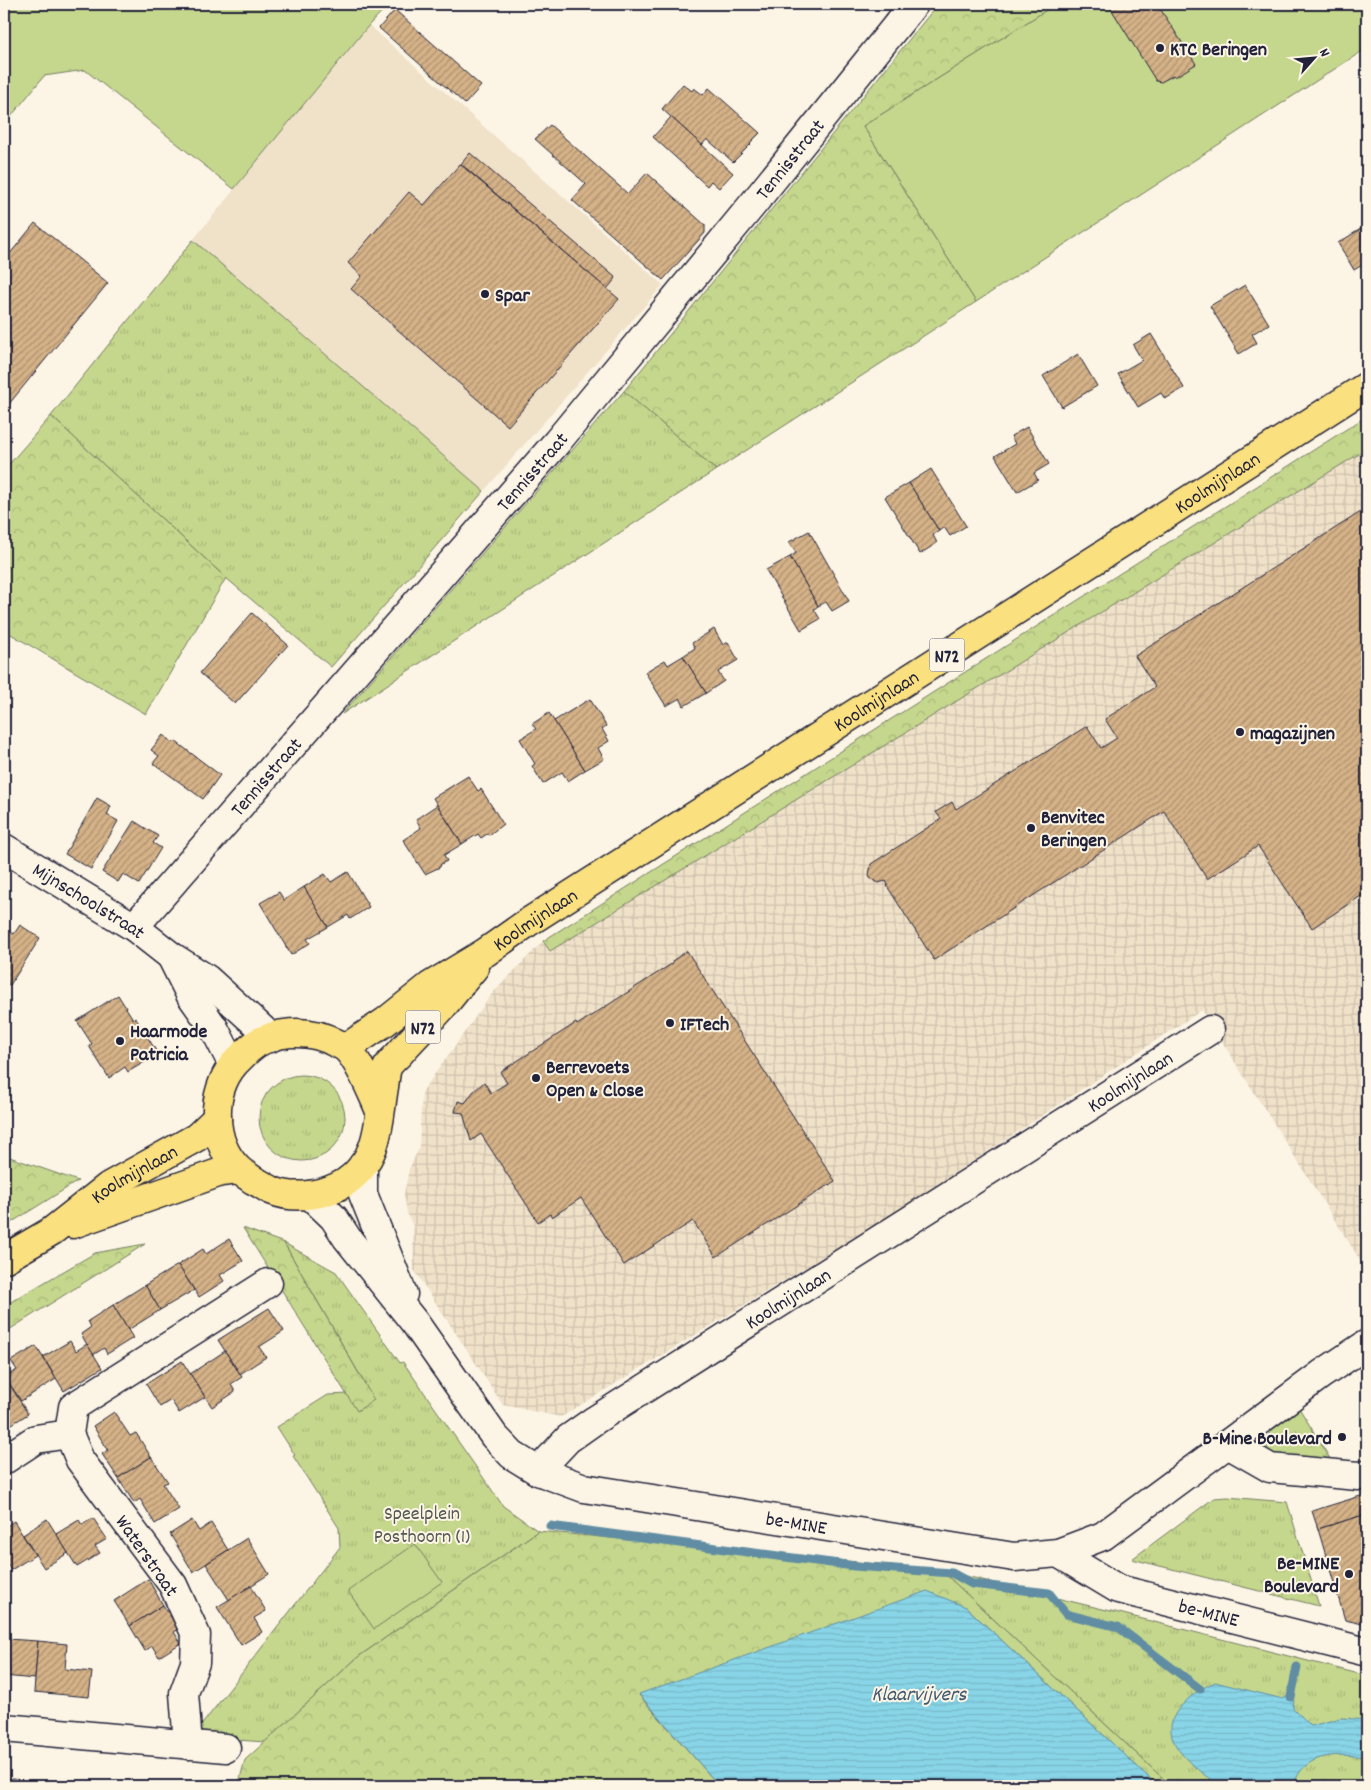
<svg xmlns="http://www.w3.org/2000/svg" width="1371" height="1790" font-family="Dekko,sans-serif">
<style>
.built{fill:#f0e1c9}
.industrial{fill:url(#industrial-grid)}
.grass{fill:url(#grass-tufts);stroke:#747c64}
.forest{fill:url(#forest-crowns);stroke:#747c64}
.pitch{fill:#c5d78c;stroke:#747c64}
.water{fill:url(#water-rules);stroke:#608da3}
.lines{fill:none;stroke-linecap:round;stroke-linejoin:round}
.stream{stroke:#608da3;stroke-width:9}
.building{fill:url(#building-hatch);stroke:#22223b}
.minor-casing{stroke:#22223b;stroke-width:31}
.major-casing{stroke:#22223b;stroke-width:31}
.minor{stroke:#fcf5e5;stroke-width:28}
.major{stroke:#fbe080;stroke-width:28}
.poi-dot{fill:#22223b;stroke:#fcf5e5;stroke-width:2}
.labels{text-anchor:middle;stroke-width:4;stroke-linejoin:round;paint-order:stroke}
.shield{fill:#fcf5e5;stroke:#63616e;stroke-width:1}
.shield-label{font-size:19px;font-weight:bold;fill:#22223b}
.poi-label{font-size:20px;font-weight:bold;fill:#22223b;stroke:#fcf5e5;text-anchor:start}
.street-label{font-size:20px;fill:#22223b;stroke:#fcf5e5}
.park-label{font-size:20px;fill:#535853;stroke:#fcf5e5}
.water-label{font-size:21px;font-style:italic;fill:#41586f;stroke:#fcf5e5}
</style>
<defs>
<pattern id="industrial-grid" width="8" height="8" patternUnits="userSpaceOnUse" patternTransform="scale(1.25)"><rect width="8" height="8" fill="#f0e1c9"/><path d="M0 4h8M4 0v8" fill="none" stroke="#cec1ae"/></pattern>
<pattern id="grass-tufts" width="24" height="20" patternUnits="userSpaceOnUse" patternTransform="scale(1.25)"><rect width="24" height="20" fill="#c5d78c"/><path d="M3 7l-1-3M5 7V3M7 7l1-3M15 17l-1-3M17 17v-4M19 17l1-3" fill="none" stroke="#a9b87a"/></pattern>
<pattern id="forest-crowns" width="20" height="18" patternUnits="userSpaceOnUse" patternTransform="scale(1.25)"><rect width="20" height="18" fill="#c5d78c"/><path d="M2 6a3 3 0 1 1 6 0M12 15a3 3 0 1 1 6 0" fill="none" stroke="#a9b87a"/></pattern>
<pattern id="water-rules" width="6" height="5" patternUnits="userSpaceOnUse" patternTransform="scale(1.25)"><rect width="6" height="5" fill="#89d5e8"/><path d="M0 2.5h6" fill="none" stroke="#76b7c8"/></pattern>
<pattern id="building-hatch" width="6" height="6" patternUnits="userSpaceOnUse" patternTransform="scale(1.25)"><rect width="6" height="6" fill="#d5b287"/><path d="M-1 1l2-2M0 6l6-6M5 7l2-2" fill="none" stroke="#ac9070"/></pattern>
</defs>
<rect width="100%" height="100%" fill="#fcf5e5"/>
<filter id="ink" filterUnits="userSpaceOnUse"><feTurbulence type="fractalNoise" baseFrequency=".02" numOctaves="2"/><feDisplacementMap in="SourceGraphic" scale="10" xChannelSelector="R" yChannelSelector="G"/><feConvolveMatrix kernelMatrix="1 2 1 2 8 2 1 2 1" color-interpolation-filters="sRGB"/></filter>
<g filter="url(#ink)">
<polygon class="built" points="369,25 663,285 484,491 193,240"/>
<polygon class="industrial" points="1367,449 1367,1271 1202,1010 890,1216 561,1417 503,1405 414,1270 413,1226 407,1213 404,1194 409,1169 419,1148 422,1092 491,995 543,941 550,951"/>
<g class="grass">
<polygon points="193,240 484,491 331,667 226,578 51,416"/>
<polygon points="624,391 716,470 342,714"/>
<circle cx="302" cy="1118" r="43"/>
<polygon points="284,1243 336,1272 400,1363 403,1362 503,1506 538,1531 358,1657 265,1742 209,1738 200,1727 340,1547 339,1528 293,1456 295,1455 277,1427 328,1395 349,1394 365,1384"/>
<path d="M1299 1408 1334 1465 1302 1464 1269 1454C1259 1431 1283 1420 1299 1408Z"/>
<polygon points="1227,1497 1287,1502 1319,1606 1132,1559 1214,1498"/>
<polygon points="941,1570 1119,1613 1367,1676 1367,1786 1171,1786"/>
</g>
<g class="forest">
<polygon points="938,4 1056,4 863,126 976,302 716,470 624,391"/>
<polygon points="51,416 226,578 146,714 4,630 4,470"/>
<polygon points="1367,416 1367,449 550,951 543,941"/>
<polygon points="4,1155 78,1181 4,1227"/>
<polygon points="243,1228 284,1243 374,1400 357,1411"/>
<polygon points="145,1244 4,1333 4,1307 14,1300 95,1253"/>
<polygon points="538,1531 941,1570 1171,1786 1158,1786 966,1607 639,1695 714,1780 723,1786 238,1786 245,1760 358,1657"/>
</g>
<g class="pitch">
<polygon points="4,4 389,4 369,25 234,189 85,70 44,76 4,125"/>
<polygon points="1056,4 1367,4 1367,48 976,302 863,126"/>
<polygon points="415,1544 442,1582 374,1629 348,1591"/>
</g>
<g class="water">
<polygon points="927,1591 966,1607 1158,1786 723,1786 714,1780 639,1694"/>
<path d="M1215 1682 1283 1699 1289 1695 1294 1699 1293 1708 1311 1726 1341 1718 1367 1720V1757C1344 1755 1316 1751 1300 1772 1297 1776 1295 1782 1293 1786H1219C1197 1769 1154 1741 1178 1710 1189 1696 1200 1689 1215 1682Z"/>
</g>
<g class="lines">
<g class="stream">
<polyline points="550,1526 854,1566 952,1573 972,1584 1049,1593 1066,1614 1118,1627 1200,1689"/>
<polyline points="1291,1697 1297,1667"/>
</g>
</g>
<g class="building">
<polygon points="1116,4 1119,7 1124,4 1157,4 1196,64 1175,77 1174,75 1161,82 1156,81 1110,7"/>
<polygon points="395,10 481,86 465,104 379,28"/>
<polygon points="683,84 692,91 694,88 703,95 709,88 760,133 750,143 751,144 733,162 707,139 702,145 662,109"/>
<polygon points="671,117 733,173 719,188 711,181 707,186 653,137"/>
<polygon points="550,125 628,194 647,173 705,225 705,233 663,280 572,200 586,184 535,139"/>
<polygon points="470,153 616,278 607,289 461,164"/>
<polygon points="460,164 619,299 508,426 351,289 362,276 348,263 409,192 424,205"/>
<polygon points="35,223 108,283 4,410 4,261"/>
<polygon points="1367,225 1367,262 1354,270 1338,243"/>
<polygon points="1245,285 1269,324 1252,334 1257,343 1239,354 1210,306"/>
<polygon points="1151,334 1184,388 1165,399 1161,393 1138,407 1118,374 1142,360 1133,345"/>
<polygon points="1078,354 1097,386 1062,407 1043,376"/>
<polygon points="1027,427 1049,464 1034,473 1038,480 1017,492 995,456 1015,444 1011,436"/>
<polygon points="931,469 966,526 950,536 944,527 939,531 909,483"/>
<polygon points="909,483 939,531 933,535 937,543 920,554 885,497"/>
<polygon points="1367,508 1367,892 1312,928 1258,846 1207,879 1164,811 934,960 887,886 888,885 886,881 878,883 870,878 869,875 871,864 941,819 936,812 952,802 956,809 1087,726 1101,748 1117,738 1105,719 1155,687 1135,656"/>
<polygon points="809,531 849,601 832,611 826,602 818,606 790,557 796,553 789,542"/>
<polygon points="790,557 818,606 814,609 820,619 801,630 766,570"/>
<polygon points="252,613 288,645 235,704 200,673"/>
<polygon points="714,629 723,645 728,642 738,660 718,672 724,681 706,693 683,656 695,648 692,643"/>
<polygon points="683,656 706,693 684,706 680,698 666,706 645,672 665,660 668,665"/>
<polygon points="590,699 606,726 602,729 609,741 598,748 604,759 585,770 554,721"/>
<polygon points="549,713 585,770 568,781 562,772 543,784 532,766 535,764 520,739 536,729 532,724"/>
<polygon points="163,735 173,743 175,741 220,775 203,799 153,763 159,756 151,750"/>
<polygon points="468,776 478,791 481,789 503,824 489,835 487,834 481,838 478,834 462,844 433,798"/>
<polygon points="97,798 111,806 107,815 118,821 91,869 65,854"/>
<polygon points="437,805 462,844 444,855 447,861 441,864 440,867 425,874 403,840 421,828 416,819"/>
<polygon points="134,821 158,836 153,843 161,848 139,884 123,874 118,882 102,872"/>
<polygon points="348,872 369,907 350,919 348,915 328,927 304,887 325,874 331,882"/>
<polygon points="304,887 328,927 307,939 310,943 291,955 260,903 279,892 284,900"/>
<polygon points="20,925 40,938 10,985 4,982 4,928 14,934"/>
<polygon points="687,951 835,1181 716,1257 693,1221 624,1265 581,1198 552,1217 550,1214 538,1222 481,1134 471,1141 463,1113 455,1112 458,1101 465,1103 473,1092 484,1082 491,1093 507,1083 500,1072 576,1023 577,1025 673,963 672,961"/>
<polygon points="118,995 133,1019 135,1017 158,1054 128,1072 125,1067 109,1078 89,1046 92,1044 77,1021"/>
<polygon points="229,1239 243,1261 220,1275 224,1281 199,1297 178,1265 203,1249 206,1254"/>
<polygon points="178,1265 194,1290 160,1310 145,1285"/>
<polygon points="145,1285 160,1310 128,1330 113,1305"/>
<polygon points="113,1305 133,1338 107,1354 104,1348 93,1355 81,1334 91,1327 88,1321"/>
<polygon points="269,1308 284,1331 259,1347 266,1357 240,1374 218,1340"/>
<polygon points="70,1341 76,1351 87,1344 102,1368 64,1391 43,1357"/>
<polygon points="36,1346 56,1379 21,1401 5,1377 17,1370 11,1361"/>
<polygon points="225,1351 242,1377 231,1384 235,1392 212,1407 190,1374"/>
<polygon points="182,1361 205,1397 179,1413 171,1400 160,1407 146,1384"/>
<polygon points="7,1380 28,1414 4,1429 4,1382"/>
<polygon points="114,1412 130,1436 136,1433 151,1457 118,1478 102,1454 108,1450 93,1426"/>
<polygon points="151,1457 168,1482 163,1484 179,1509 155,1524 140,1499 134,1503 118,1478"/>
<polygon points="1367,1494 1367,1514 1318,1529 1312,1511"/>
<polygon points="1367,1514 1367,1625 1345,1620 1318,1529"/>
<polygon points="93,1518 107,1539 95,1546 100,1553 77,1567 56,1534 79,1520 82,1525"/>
<polygon points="47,1519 68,1553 44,1568 23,1535"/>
<polygon points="192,1520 199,1531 211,1523 228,1550 193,1572 170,1534"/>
<polygon points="14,1521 35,1555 11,1570 4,1559 4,1528"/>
<polygon points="247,1538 269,1574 229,1600 206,1564"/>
<polygon points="148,1579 163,1605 130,1626 114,1601"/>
<polygon points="251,1586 266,1611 254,1618 262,1632 241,1645 217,1607"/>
<polygon points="163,1605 179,1629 174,1632 181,1643 159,1657 152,1646 145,1651 130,1626"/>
<polygon points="7,1639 38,1641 35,1679 4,1676 4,1645 6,1645"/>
<polygon points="38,1641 67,1644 65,1669 92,1672 89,1697 34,1692"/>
<polygon points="4,1778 22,1780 22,1786 4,1786"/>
<polygon points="22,1780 54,1783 53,1786 22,1786"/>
</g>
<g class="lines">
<defs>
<g id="minor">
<path id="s1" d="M4 848 134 927 171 956 207 979 262 1029 270 1038"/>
<path id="s2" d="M134 927 557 442 753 204 914 4"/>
<polyline points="171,956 190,994 214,1028 233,1065"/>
<polyline points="363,1165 363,1194 403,1294"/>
<path id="s3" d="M310 1195 334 1218 347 1238 415 1323 494 1436 512 1455 538 1471 584 1488 1014 1557 1058 1553 1103 1536 1322 1374 1367 1344"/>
<polyline points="1228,1444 1270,1468 1358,1476 1367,1475"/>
<polyline points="4,1460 36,1439 69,1434"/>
<path id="s4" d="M538 1471 568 1439 595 1420 1210 1030"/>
<path id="s5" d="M1058 1553 1118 1589 1367 1652"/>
<polyline points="4,1728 226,1748"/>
<polyline points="188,1745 184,1693 195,1663 196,1635 173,1585 80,1460 69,1434 73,1407 268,1283"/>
</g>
<g id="major">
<path id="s6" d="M346 1048 385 1022 430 986 486 952 527 923 1367 386"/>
<path d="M380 1111C372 1093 360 1062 346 1048 343 1046 339 1044 336 1043 310 1028 270 1029 247 1051 243 1055 238 1060 234 1064 210 1093 211 1142 238 1169 242 1173 248 1176 253 1180 260 1183 266 1188 273 1191 295 1200 326 1195 346 1182 380 1158 378 1123 384 1087 385 1081 385 1074 387 1068 389 1063 395 1058 399 1054 413 1037 429 1023 443 1006 453 994 463 981 474 968"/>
<polyline points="73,1224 221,1172 238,1170"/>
<path id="s7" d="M4 1259 52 1231 109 1186 197 1137 217 1118"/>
</g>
</defs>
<use href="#minor" class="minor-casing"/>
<use href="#major" class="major-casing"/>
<use href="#minor" class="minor"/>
<use href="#major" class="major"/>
</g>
</g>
<g class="poi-dot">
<circle cx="1160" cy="48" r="5"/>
<circle cx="485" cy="294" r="5"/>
<circle cx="1240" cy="732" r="5"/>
<circle cx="1031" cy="828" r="5"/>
<circle cx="670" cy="1023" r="5"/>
<circle cx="120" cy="1041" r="5"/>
<circle cx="536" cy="1078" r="5"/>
<circle cx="1342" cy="1437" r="5"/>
<circle cx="1349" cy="1574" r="5"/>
</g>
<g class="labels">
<g class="shield">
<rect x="929.5" y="638.5" width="35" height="33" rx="4"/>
<rect x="405.5" y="1010.5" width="35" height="33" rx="4"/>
</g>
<g class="shield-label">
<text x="947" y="662">N72</text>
<text x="423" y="1034">N72</text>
</g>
<g class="poi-label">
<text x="1170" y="55">KTC Beringen</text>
<text x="495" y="301">Spar</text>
<text x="1250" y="739">magazijnen</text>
<text x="1041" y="823">Benvitec<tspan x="1041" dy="23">Beringen</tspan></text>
<text x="680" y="1030">IFTech</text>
<text x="130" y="1037">Haarmode<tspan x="130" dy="23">Patricia</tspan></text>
<text x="546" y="1073">Berrevoets<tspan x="546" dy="23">Open &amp; Close</tspan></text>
<text x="1332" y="1444" text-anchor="end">B-Mine Boulevard</text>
<text x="1339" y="1569" text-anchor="end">Be-MINE<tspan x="1339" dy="23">Boulevard</tspan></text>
</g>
<g class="street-label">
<text dy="7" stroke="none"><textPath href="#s2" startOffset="1010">Tennisstraat</textPath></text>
<text dy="7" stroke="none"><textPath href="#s2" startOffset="605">Tennisstraat</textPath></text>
<text dy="7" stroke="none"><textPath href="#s6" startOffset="1039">Koolmijnlaan</textPath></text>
<text dy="7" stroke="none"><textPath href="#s6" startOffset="634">Koolmijnlaan</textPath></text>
<text dy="7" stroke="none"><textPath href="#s2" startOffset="200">Tennisstraat</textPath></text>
<text dy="7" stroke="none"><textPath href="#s1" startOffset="100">Mijnschoolstraat</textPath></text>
<text dy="7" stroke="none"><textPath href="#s6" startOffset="229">Koolmijnlaan</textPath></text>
<text dy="7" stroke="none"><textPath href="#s4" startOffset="710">Koolmijnlaan</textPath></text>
<text dy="7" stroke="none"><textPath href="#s7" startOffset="156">Koolmijnlaan</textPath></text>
<text dy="7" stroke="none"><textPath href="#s4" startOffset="305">Koolmijnlaan</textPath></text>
<text dy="7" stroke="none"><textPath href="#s3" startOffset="625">be-MINE</textPath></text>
<text transform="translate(148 1555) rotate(55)" y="7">Waterstraat</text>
<text dy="7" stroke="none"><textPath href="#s5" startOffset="164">be-MINE</textPath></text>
</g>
<g class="park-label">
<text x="422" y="1519">Speelplein<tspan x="422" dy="23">Posthoorn (1)</tspan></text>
</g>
<g class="water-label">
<text x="919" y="1700">Klaarvijvers</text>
</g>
</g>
<rect width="1371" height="1790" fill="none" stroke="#fcf5e5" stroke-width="20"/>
<rect x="10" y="10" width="1351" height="1770" fill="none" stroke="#22223b" stroke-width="2" filter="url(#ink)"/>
<g transform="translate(1314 58) rotate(63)" stroke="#fcf5e5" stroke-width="4" paint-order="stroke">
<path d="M0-4L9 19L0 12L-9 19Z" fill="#22223b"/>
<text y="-8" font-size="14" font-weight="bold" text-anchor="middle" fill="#22223b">N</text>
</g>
</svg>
